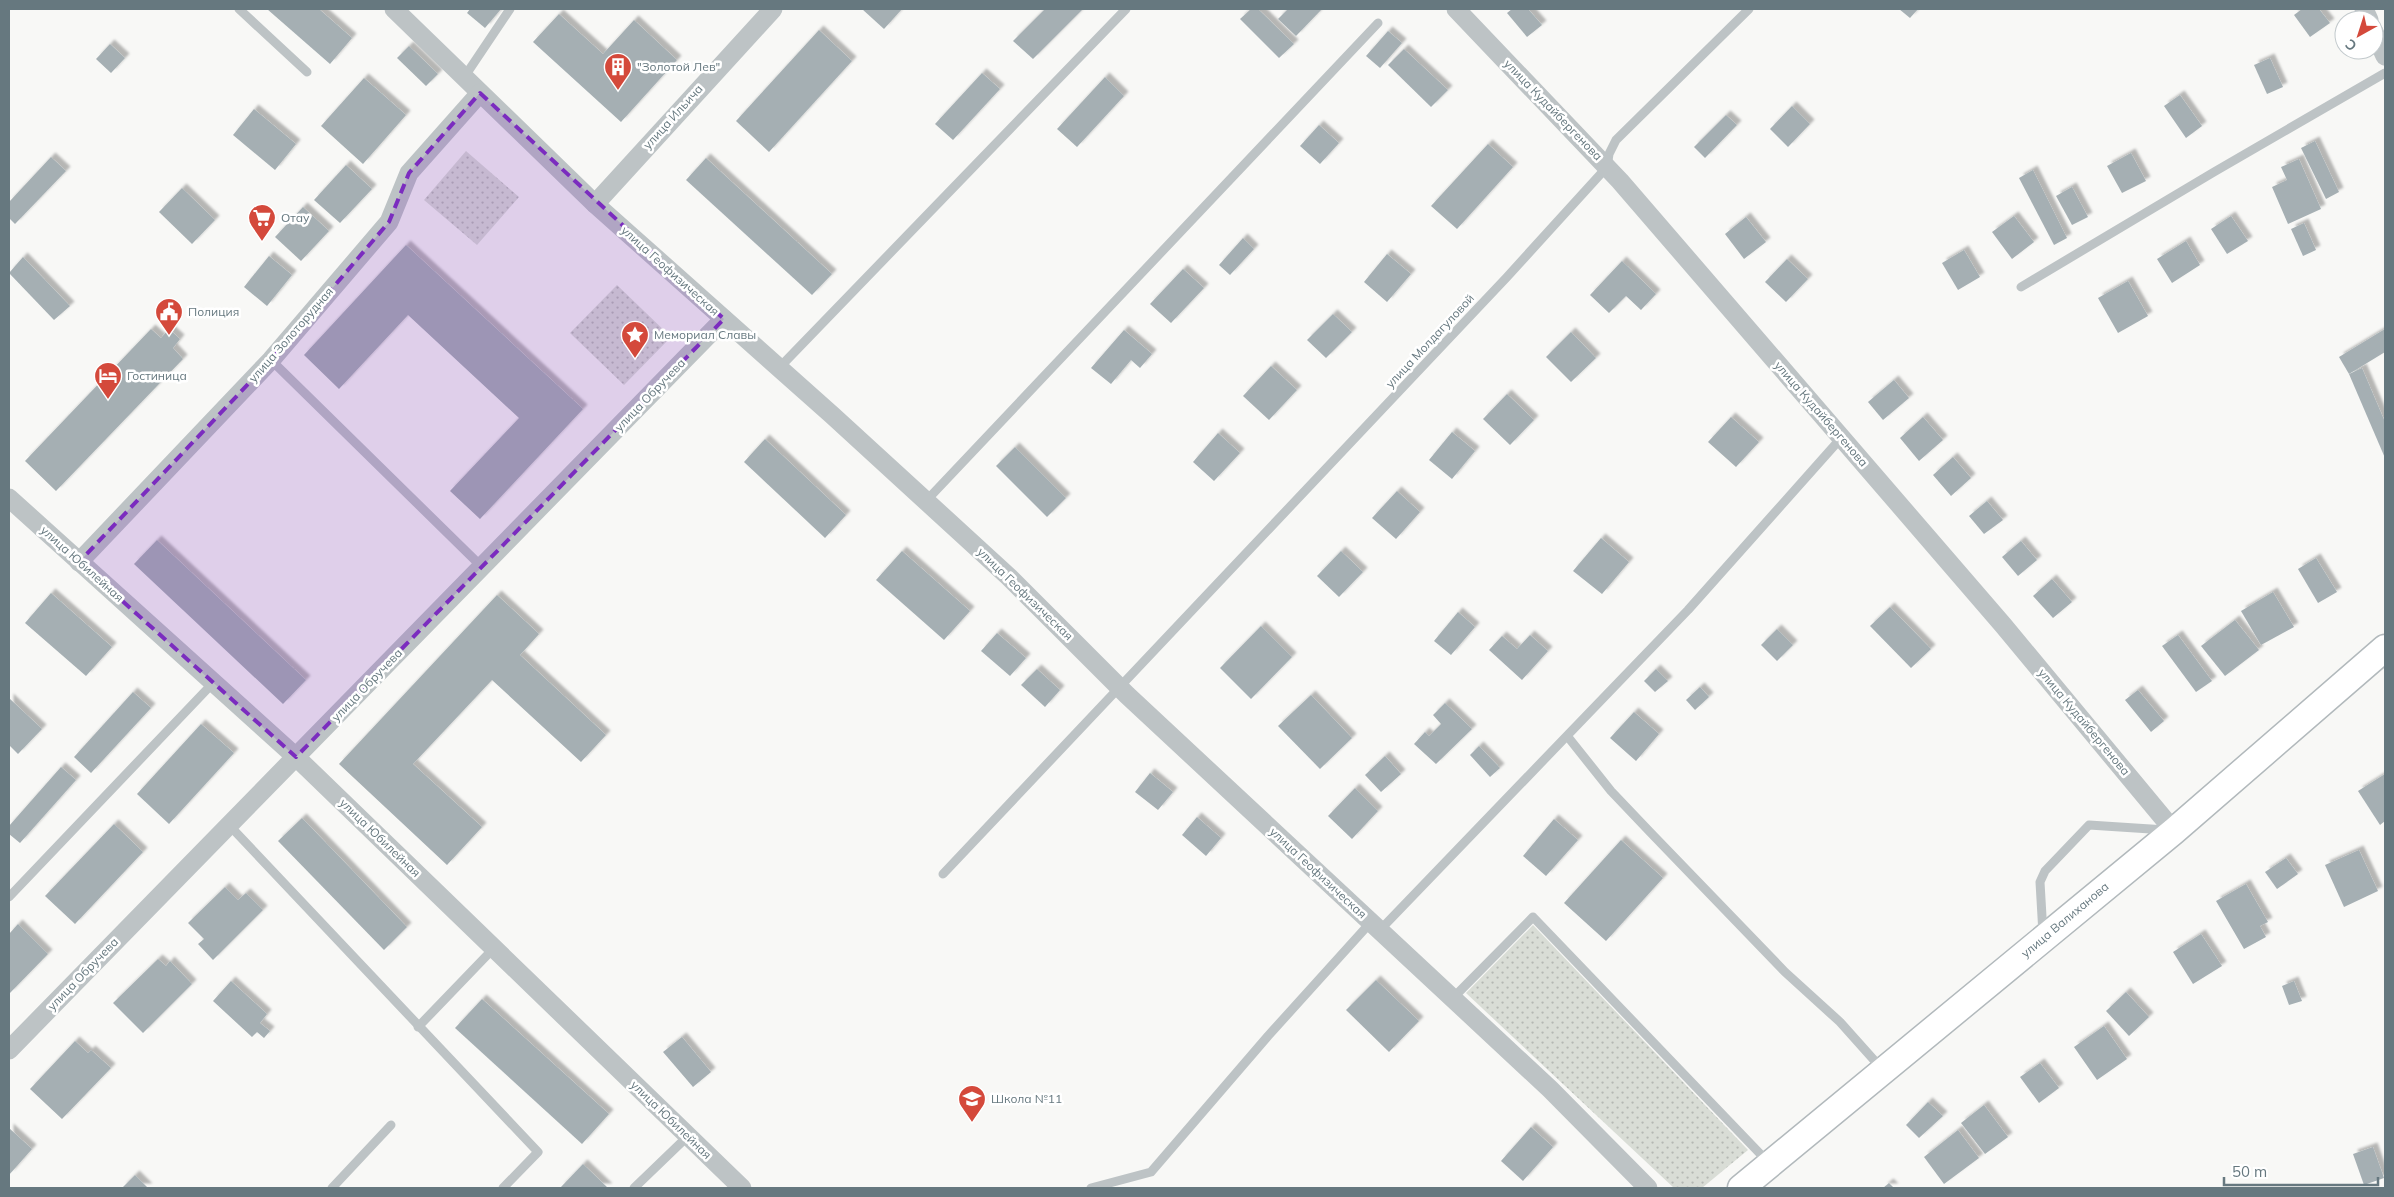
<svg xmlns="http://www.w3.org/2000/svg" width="2394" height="1197" font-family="Mulish,sans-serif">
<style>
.grass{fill:url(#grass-dots)}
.building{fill:#a5afb3;filter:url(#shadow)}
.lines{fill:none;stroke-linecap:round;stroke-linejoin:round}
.secondary-casing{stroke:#b2b9bc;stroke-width:29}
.service{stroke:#bdc3c5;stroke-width:9}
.minor{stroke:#bdc3c5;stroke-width:19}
.secondary{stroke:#fff;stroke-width:26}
.marked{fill:#7b2cbf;fill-opacity:0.2;stroke:#7b2cbf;stroke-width:4;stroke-dasharray:10 6;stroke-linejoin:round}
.labels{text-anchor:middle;stroke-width:5;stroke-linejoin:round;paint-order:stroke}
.poi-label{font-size:12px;fill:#66787f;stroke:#fff;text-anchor:start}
.street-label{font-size:12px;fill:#66787f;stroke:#fff}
</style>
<defs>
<pattern id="grass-dots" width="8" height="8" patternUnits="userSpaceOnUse" patternTransform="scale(1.25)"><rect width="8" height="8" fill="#d9ddd6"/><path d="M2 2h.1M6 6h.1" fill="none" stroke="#b4b8b3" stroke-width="1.8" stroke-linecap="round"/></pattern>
<filter id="shadow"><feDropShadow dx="4.5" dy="-4.5" stdDeviation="1" flood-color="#0004"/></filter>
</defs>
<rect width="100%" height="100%" fill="#f8f8f6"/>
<g class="grass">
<polygon points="466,151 519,197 477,245 424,200"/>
<polygon points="617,285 671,337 624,385 570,333"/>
<polygon points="1533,925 1748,1150 1702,1188 1674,1188 1466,993"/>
</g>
<g class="building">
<polygon points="267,9 319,9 352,38 330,64"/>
<polygon points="470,9 501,9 485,28 467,13"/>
<polygon points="862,9 902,9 884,29"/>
<polygon points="1045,9 1083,9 1033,59 1013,41"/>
<polygon points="1251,9 1258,9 1294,44 1279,58 1240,19"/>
<polygon points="1288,9 1322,9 1296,36 1278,19"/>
<polygon points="1512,9 1528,9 1542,25 1527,37 1507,13"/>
<polygon points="1899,9 1918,9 1910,18"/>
<polygon points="2302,9 2319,9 2330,23 2310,37 2294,15"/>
<polygon points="559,14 603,54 634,20 677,60 621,122 533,42"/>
<polygon points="819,30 852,61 769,152 736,121"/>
<polygon points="1388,31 1402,43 1380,68 1366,56"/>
<polygon points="110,44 125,58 111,73 96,59"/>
<polygon points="409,46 438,74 426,86 397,58"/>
<polygon points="1404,49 1448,90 1431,107 1388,65"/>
<polygon points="2270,58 2283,87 2267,94 2254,65"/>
<polygon points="982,73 1000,89 953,140 935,124"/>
<polygon points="1105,77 1124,96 1077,147 1057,129"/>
<polygon points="364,78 406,115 363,164 321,126"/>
<polygon points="2180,95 2202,126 2186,138 2164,106"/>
<polygon points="1792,106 1810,124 1788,147 1770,129"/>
<polygon points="254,109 296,144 275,170 233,135"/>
<polygon points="1726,115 1737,125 1705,158 1694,147"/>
<polygon points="1319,125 1339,143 1320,164 1300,146"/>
<polygon points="2315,141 2339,192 2326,199 2301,148"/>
<polygon points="1488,144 1513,167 1457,229 1431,206"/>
<polygon points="2131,153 2146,181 2122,193 2107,166"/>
<polygon points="51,157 66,171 15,224 9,218 9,202"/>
<polygon points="706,158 832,274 812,295 686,180"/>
<polygon points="2299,159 2321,209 2288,224 2272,187 2287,180 2281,167"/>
<polygon points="346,165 372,189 340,223 314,200"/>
<polygon points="2033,170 2067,238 2054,245 2019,178"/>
<polygon points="2072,187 2088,217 2072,225 2056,196"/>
<polygon points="182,188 215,220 192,244 159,212"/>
<polygon points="303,207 329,231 301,261 275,237"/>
<polygon points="2014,216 2034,242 2012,259 1992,232"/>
<polygon points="2231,216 2248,241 2227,254 2211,229"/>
<polygon points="1746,217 1766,242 1744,259 1725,234"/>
<polygon points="2304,223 2316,250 2303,256 2291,229"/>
<polygon points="1243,238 1254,249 1230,275 1219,265"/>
<polygon points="2186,241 2200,265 2172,283 2157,259"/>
<polygon points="406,245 583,409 480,519 450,491 519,418 408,315 339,389 304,355"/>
<polygon points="1964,250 1980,277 1958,290 1942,263"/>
<polygon points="1387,254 1411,274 1387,302 1364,282"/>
<polygon points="269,256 292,275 267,306 244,287"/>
<polygon points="23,257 70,306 54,320 9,273"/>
<polygon points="1787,259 1808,279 1786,302 1765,282"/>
<polygon points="1622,261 1656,294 1641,310 1626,296 1609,313 1590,295"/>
<polygon points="1183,269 1204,288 1171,323 1150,304"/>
<polygon points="2128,281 2148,316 2118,333 2098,298"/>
<polygon points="1333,314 1352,332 1326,358 1307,340"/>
<polygon points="151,329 161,338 169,329 180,339 173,348 183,359 56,491 25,461"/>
<polygon points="2385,329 2385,352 2349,374 2339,357"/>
<polygon points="1124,330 1152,354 1140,368 1131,360 1111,384 1091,368"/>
<polygon points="1571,332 1596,358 1571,382 1546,357"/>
<polygon points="1271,366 1297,390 1269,420 1243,396"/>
<polygon points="2362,368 2385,422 2385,458 2349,374"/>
<polygon points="1894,380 1909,398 1883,420 1868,402"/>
<polygon points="1507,394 1534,420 1510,445 1483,419"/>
<polygon points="1731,417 1759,442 1736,467 1708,442"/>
<polygon points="1923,417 1943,440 1919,461 1900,438"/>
<polygon points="1452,432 1475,451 1452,479 1429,460"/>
<polygon points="1218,433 1240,453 1214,481 1193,462"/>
<polygon points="765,439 846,515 825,538 744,462"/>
<polygon points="1015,447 1066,498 1047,517 996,466"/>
<polygon points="1953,457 1971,478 1951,496 1933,475"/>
<polygon points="1397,491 1420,512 1396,539 1372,518"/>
<polygon points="1987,501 2003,520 1984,534 1969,516"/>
<polygon points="1601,538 1629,562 1602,594 1573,571"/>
<polygon points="157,540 306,680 283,704 134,564"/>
<polygon points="2021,541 2037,560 2018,576 2002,557"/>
<polygon points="902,551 970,611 944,640 876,580"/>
<polygon points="1341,551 1363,572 1339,597 1317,576"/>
<polygon points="2316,558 2337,592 2318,603 2298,569"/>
<polygon points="2052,579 2072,602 2053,618 2033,596"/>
<polygon points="2273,592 2294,627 2261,645 2241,611"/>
<polygon points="51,593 112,647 86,676 25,623"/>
<polygon points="497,595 539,634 520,655 606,735 581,762 492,680 413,764 482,827 447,865 339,764"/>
<polygon points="1890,607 1931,649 1911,668 1870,626"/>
<polygon points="1458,612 1475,627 1451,655 1434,641"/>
<polygon points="2235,620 2259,650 2225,676 2201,646"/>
<polygon points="1261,626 1292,657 1251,699 1220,668"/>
<polygon points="1777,629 1793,645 1777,661 1761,645"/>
<polygon points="997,633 1026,658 1010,676 981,651"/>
<polygon points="1530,635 1548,651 1522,680 1489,650 1502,636 1517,649"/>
<polygon points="2178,635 2212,681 2196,692 2162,646"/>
<polygon points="1037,669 1060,690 1045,707 1021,685"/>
<polygon points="1656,669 1668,681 1655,692 1644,681"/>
<polygon points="1700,687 1709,697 1695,710 1686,700"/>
<polygon points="2138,690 2164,721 2151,732 2125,700"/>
<polygon points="133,692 151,708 91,773 74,757"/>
<polygon points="1311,695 1352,738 1320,769 1278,726"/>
<polygon points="9,698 42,729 18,754 9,745"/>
<polygon points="1445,703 1472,729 1436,764 1414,744 1425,732 1429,736 1441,724 1433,715"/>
<polygon points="1634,712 1659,734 1636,761 1610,738"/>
<polygon points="201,724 234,753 169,824 137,794"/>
<polygon points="1479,746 1500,768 1490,777 1470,755"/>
<polygon points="1385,756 1401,774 1381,792 1365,775"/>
<polygon points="61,767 76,780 20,843 9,834 9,826"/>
<polygon points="1150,773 1173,792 1158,810 1135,792"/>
<polygon points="2385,774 2385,821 2380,825 2358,791"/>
<polygon points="1355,788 1378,811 1352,839 1328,816"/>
<polygon points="1197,817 1221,838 1206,856 1182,835"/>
<polygon points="302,818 407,927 384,950 278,841"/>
<polygon points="1554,819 1578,840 1546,876 1523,856"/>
<polygon points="114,824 143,852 75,924 45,896"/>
<polygon points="1621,840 1663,878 1606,941 1564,903"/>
<polygon points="2359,850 2378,891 2344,907 2325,865"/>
<polygon points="2286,858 2298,874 2277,889 2265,872"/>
<polygon points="2246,884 2268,922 2260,926 2266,937 2244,949 2216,901"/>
<polygon points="225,887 238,900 246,893 263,910 213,960 198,944 204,939 188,923"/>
<polygon points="18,924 48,954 9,994 9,934"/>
<polygon points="2201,934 2222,966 2193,984 2173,952"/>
<polygon points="158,959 166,966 170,961 192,984 143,1033 113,1003"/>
<polygon points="1376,980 1419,1021 1389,1052 1346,1010"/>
<polygon points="231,981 267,1014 260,1023 270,1031 264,1038 257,1032 252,1037 213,1001"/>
<polygon points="2294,981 2302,1001 2289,1005 2282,986"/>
<polygon points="2126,992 2149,1017 2129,1036 2106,1011"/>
<polygon points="482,999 609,1114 582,1144 455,1028"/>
<polygon points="2104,1026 2127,1059 2097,1080 2074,1047"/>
<polygon points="682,1037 711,1072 693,1087 663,1052"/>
<polygon points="75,1041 88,1053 91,1050 111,1068 62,1119 30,1089"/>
<polygon points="2040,1063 2059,1088 2039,1103 2020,1077"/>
<polygon points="1928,1102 1943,1116 1919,1138 1906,1125"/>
<polygon points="1984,1105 2008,1137 1985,1154 1961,1123"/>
<polygon points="1531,1127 1553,1147 1523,1181 1501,1161"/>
<polygon points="9,1128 32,1149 9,1175"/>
<polygon points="1958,1130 1979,1158 1944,1184 1924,1157"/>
<polygon points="2373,1147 2384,1178 2364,1185 2353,1154"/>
<polygon points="583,1164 608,1188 560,1188"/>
<polygon points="135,1175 148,1188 122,1188"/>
<polygon points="1889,1183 1894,1188 1883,1188"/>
</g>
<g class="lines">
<defs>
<polyline id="secondary" points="1741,1188 2174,831 2385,648"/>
</defs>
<use href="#secondary" class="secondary-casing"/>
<g class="service">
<polyline points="239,9 307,72"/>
<polyline points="465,76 510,9"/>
<polyline points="2021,287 2214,172 2385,73"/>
<polyline points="271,360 482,567"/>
<polyline points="779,368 1126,9"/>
<polyline points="926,501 1378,23"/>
<polyline points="1568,737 1611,791 1650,832 1785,972 1840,1022 1882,1069"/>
<polyline points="229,825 538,1152 503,1188"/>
<polyline points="943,874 1507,277 1607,167 1609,154 1616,140 1749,9"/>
<polyline points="9,897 213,683"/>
<polyline points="1380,930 1688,610 1842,437"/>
<polyline points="2043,934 2040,882 2045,871 2089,825 2166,830"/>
<polyline points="1453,998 1533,917 1768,1162"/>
<polyline points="418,1027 494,948"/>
<polyline points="332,1188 391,1125"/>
<polyline points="634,1188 688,1136"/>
<polyline points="1091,1188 1151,1172 1268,1036 1371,922"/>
</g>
<g class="minor">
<polyline points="394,9 595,204 832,415 1009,577 1127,695 1550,1089 1648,1188"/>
<polyline points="1456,9 1620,181 2003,625 2174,831"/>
<polyline points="2364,9 2369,20"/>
<polyline points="2374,32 2385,56"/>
<polyline points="595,204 773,9"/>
<polyline points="9,498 296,757 742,1188"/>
<polyline points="79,562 271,360 389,222 409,173 480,93"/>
<polyline points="9,1050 724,319"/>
</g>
<use href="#secondary" class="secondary"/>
</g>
<path class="marked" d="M480 93 724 319 296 757 79 562 271 360 389 222 409 173Z"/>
<defs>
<symbol id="building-pin" viewBox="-11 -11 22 30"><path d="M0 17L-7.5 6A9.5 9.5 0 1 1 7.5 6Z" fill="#d4493b" stroke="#fff"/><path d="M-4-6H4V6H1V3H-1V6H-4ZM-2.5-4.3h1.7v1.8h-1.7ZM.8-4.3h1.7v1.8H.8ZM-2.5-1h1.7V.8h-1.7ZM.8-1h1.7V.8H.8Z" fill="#fff"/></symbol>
<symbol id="supermarket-pin" viewBox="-11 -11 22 30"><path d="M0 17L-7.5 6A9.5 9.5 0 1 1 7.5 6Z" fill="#d4493b" stroke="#fff"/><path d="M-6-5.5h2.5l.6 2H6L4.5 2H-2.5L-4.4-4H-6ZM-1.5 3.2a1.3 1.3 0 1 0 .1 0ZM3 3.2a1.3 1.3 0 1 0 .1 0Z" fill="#fff"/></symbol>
<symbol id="civic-pin" viewBox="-11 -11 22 30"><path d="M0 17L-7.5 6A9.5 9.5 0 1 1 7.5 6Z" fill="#d4493b" stroke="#fff"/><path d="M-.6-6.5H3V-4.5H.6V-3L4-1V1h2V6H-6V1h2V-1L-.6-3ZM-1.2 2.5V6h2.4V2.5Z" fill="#fff"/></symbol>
<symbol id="sight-pin" viewBox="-11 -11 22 30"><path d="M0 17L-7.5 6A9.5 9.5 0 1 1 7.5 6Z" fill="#d4493b" stroke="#fff"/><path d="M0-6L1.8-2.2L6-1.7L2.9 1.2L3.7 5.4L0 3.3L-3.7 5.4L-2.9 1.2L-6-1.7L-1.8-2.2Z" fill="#fff"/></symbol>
<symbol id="hotel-pin" viewBox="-11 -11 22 30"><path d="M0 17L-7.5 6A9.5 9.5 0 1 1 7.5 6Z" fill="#d4493b" stroke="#fff"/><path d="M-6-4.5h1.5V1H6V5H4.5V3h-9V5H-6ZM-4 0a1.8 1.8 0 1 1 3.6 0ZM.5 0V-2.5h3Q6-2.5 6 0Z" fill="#fff"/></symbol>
<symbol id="school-pin" viewBox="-11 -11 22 30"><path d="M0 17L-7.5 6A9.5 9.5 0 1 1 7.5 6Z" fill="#d4493b" stroke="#fff"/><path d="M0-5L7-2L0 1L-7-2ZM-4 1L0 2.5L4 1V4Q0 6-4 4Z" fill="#fff"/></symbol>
</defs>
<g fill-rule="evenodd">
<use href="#building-pin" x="602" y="51" width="32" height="43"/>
<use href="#supermarket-pin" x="246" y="202" width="32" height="43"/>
<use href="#civic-pin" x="153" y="296" width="32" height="43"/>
<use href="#sight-pin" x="619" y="319" width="32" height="43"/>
<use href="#hotel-pin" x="92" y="360" width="32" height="43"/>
<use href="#school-pin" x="956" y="1083" width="32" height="43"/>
</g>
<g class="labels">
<g class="poi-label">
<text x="637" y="71">"Золотой Лев"</text>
<text x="281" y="222">Отау</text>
<text x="188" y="316">Полиция</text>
<text x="654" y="339">Мемориал Славы</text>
<text x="127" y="380">Гостиница</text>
<text x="991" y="1103">Школа №11</text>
</g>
<g class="street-label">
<text transform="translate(1553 110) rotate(46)" y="4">улица Кудайбергенова</text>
<text transform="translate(673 117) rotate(-48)" y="4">улица Ильича</text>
<text transform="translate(670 271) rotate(42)" y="4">улица Геофизическая</text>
<text transform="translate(291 335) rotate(-49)" y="4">улица Золоторудная</text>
<text transform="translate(1430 341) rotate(-47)" y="4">улица Молдагуловой</text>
<text transform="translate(650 395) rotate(-46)" y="4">улица Обручева</text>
<text transform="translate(1821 414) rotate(49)" y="4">улица Кудайбергенова</text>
<text transform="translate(82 564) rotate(42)" y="4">улица Юбилейная</text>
<text transform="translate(1025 594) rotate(44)" y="4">улица Геофизическая</text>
<text transform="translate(367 685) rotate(-46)" y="4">улица Обручева</text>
<text transform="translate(2084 722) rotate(50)" y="4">улица Кудайбергенова</text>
<text transform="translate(380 838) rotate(44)" y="4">улица Юбилейная</text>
<text transform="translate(1318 873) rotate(43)" y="4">улица Геофизическая</text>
<text transform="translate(2065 920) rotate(-40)" y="4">улица Валиханова</text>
<text transform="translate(83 974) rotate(-46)" y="4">улица Обручева</text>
<text transform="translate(671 1120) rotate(44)" y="4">улица Юбилейная</text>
</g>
</g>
<rect width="2394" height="1197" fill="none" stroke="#66787f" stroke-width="20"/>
<g transform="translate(2359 35) rotate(219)"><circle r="24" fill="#ffffff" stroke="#c2c9cc"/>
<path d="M0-4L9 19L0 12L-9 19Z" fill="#d4493b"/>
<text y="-8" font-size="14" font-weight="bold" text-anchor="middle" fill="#66787f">С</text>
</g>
<path d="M2224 1177v8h154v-8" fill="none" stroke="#66787f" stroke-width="2.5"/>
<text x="2232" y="1177" font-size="15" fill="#66787f" stroke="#ffffff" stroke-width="4" paint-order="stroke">50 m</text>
</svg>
